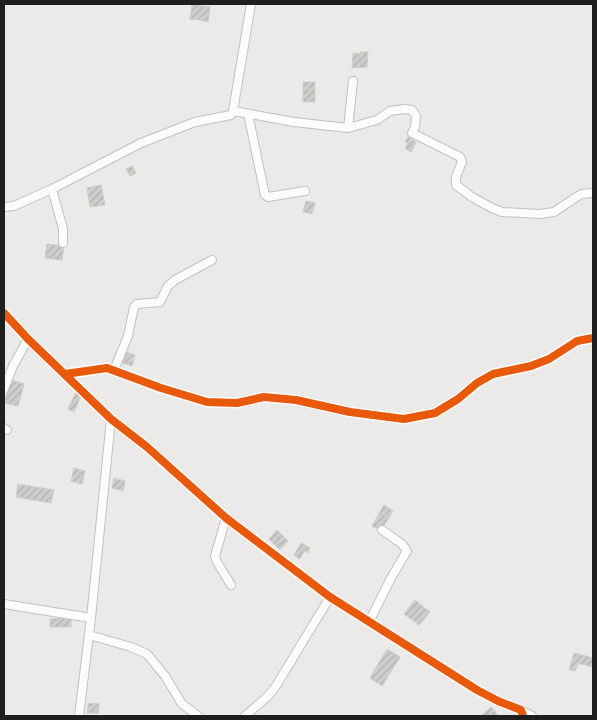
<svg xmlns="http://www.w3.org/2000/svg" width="597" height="720" font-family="Inter,sans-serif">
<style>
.building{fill:url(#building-hatch);stroke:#cfccc9}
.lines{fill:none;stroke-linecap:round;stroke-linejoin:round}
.street-casing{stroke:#c2c1c0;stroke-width:10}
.street{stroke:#fcfcfc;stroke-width:8}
.cycleway-casing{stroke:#fff;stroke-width:11}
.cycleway{stroke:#e8590c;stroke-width:8}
</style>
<defs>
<pattern id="building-hatch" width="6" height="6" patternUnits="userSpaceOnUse" patternTransform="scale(1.25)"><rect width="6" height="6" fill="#cfcdcb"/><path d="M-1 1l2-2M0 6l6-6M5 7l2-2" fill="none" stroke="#b1b0ae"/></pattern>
</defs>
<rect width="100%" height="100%" fill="#eceae8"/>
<g class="building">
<polygon points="192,5 203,6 201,20 190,19"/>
<polygon points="203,6 210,7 208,22 201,20"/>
<polygon points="360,52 368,52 367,67 352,68 353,53 360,54"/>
<rect x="303" y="82" width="12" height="7"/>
<rect x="303" y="89" width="12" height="13"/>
<polygon points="408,137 416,142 411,152 405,148 408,143 405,142"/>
<polygon points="132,166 136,173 130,176 126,169"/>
<polygon points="101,185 105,205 90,207 87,188"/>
<polygon points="306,201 315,203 312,214 303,212"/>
<polygon points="47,244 64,246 62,260 45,258"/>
<polygon points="123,351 135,355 132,366 120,362"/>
<polygon points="11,380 24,384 18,406 4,403"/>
<polygon points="76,392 82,394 74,412 68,409"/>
<polygon points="74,468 85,471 82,484 71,481"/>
<polygon points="114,478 125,481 123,491 112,488"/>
<polygon points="18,484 54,490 51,503 16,497"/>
<polygon points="384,505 393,511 389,518 380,512"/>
<polygon points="380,512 389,518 380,531 372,526"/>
<polygon points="277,530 288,541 280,550 269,539"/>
<polygon points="301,543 310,548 308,553 304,551 300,559 294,555"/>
<polygon points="415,600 430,612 419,625 404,614"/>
<polygon points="71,618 71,627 50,627 50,619"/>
<polygon points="387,649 400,657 382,686 370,678"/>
<polygon points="574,653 593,658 593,667 578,663 575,671 569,670"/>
<polygon points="88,703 99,704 99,708 88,707"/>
<polygon points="88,707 99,708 98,713 87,713"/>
<polygon points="491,707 499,716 481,716"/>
</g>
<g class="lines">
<defs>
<g id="street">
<polyline points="233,111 294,122 348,128 377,120 390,111 405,109 412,110 416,116 415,127 412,133 460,157 462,162 456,177 456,185 472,197 492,208 502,212 540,214 554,212 581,194 593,193"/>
<polyline points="248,114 265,195 268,197 305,191"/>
<polyline points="348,128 353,81"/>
<polyline points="52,189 63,229 63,243"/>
<polyline points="4,207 14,206 52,189 141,143 195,122 231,115 233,111 251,4"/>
<polyline points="4,313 28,339 111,419 147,447 226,518 330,597 477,690 498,701 521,710 523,716"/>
<polyline points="114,370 128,336 134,307 137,304 160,302 168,286 175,280 212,260"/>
<polyline points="65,374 107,368 161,388 207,402 237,403 264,397 296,400 350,412 404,419 435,413 458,399 477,383 493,374 531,366 549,359 577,341 593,338"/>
<polyline points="4,389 13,366 28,339"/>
<polyline points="4,428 7,430"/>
<polyline points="226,518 215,556 217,562 231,585"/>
<polyline points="4,604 91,618"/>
<polyline points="369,622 391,578 407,551 402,544 382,530"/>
<polyline points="89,635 131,647 147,654 165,676 182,704 198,716"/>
<polyline points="521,710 532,716"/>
<polyline points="79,716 91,618 111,419"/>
<polyline points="245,716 268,696 276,686 330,597"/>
</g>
</defs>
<use href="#street" class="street-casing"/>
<use href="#street" class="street"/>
<defs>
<g id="cycleway">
<polyline points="4,313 28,339 111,419 147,447 226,518 330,597 477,690 498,701 521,710 523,716"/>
<polyline points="65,374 107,368 161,388 207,402 237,403 264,397 296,400 350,412 404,419 435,413 458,399 477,383 493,374 531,366 549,359 577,341 593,338"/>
</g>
</defs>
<use href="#cycleway" class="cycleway-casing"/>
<use href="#cycleway" class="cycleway"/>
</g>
<rect width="597" height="720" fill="none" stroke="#1f1f1f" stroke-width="10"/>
</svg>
